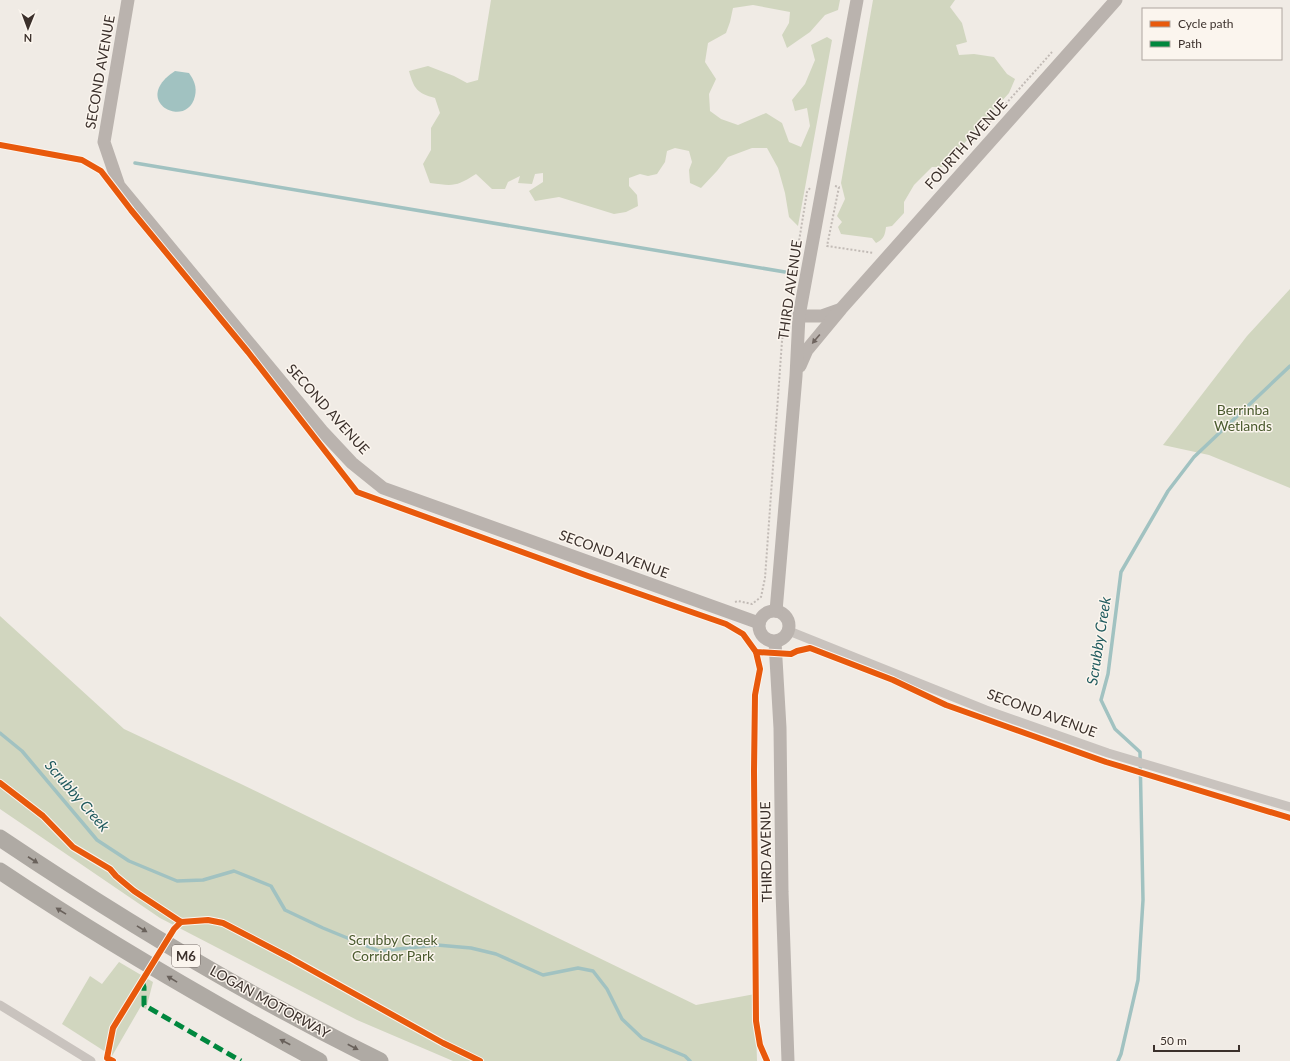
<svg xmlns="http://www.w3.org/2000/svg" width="1290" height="1061" font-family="Lato,sans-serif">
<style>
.green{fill:#d1d6bf}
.water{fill:#a1c2c1}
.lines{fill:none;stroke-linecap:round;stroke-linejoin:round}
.stream{stroke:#a1c2c1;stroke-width:3.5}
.path{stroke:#c2bbb6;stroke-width:2;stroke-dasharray:2 2;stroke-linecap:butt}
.street{stroke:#c9c3be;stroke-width:9}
.secondary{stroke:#bab3ae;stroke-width:13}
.highway{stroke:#afaaa4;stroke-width:17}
.quiet{stroke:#00873e;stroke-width:5;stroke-dasharray:10 5;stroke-linecap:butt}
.cycleway-casing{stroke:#fbf5ee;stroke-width:8}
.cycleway{stroke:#e8590c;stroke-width:6}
.oneway{fill:#6e645f}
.oneway2{fill:#69615b}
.labels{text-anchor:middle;stroke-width:3;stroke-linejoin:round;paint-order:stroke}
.shield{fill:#fbf5ee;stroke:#756b66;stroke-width:1}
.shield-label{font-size:13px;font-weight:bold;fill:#3b302b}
.street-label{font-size:14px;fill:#3b302b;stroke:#fbf5ee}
.park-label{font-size:14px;fill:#4a5a2e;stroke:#fbf5ee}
.water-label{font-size:15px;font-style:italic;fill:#1f5a5e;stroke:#fbf5ee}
</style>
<rect width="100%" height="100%" fill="#f0ebe5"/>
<g class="green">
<path d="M491 0H840L838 10 825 15 810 32 787 48 782 35 789 23 790 12 753 5 733 8 730 22 726 33 708 43 705 62 716 79 709 94 710 111 721 119 738 125 766 113 782 123 789 142 801 147 810 126 807 108 795 111 792 100 805 84 815 60 811 45 827 37 832 40 798 226 789 217 785 193 778 168 767 148H752L728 157 717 171 701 188 690 183 689 170 692 162 689 151 675 148 667 151 665 162 657 174 648 176 640 174 629 178V186L637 195 638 206 626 212 614 214 559 197 535 201 529 191 543 182V173L535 174 532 184 518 183 520 176 508 182 505 189H492L476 174C456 187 453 186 430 183L423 164 431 150V128L440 113 435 98C417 93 414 89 409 71L428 66 454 76 467 83 478 80Z"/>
<path d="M873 0H955L950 7 962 23 967 42 956 45 959 55 974 54 994 57 1007 74 1015 79 1009 93 943 167H932L914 185 904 202V213L892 226 886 227C885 235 884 239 876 243L872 238 841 234 838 227 842 222 837 216 845 199 841 183Z"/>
<polygon points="1290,289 1290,488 1209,455 1163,445 1247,336"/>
<polygon points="0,616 124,729 241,784 696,1005 755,994 757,1061 453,1061 357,1020 160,918 0,809"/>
<polygon points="119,962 153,982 146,1009 141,1006 112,1056 62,1024 90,976 102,984"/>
</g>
<path class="water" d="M175 71 189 73C194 80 197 87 195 96 187 131 129 101 175 71Z"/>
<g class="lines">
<g class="stream">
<polyline points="135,163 785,272"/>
<polyline points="0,733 22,751 97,840 129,861 177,881 203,880 234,871 271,886 285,910 323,928 379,951 437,945 471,948 496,954 543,975 578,968 593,971 607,989 622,1019 642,1038 685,1056 690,1061"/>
<polyline points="1118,1061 1121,1054 1138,980 1143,900 1140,752 1115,729 1101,700 1108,674 1121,572 1168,491 1194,457 1290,366"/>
</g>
<g class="path">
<polyline points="971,143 1052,52"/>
<polyline points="835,186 839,187 827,246 874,253"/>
<polyline points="794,272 807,192 810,188"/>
<polyline points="735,602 738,601 752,604 761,597 765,578 782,341 786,317"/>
<polyline points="174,929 181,922"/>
<polyline points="113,1061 107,1058 113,1028 144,978"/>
</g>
<g class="street">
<polyline points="789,631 986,710 1108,753 1290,807"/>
<polyline points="0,1005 91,1061"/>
</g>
<g class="secondary">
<polyline points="128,0 104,142 119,186 322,431 352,463 383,488 759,623"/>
<polyline points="799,316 822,316 839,310"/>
<polyline points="800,366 807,350 841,309 1116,0"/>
<circle cx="774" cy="626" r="15"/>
<polyline points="776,611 796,376 799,316 857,0"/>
<polyline points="775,642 780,728 782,892 788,1061"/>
</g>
<g class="highway">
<path d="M0 838C122 920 248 996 380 1061"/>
<path d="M0 871C103 940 210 1002 319 1061"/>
</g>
<polyline class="quiet" points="142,981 144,987 144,1005 241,1061"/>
<defs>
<g id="cycleway">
<polyline points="0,145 82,160 101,171 131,210 248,352 357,492 588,576 726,624 743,634 756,652 791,654 797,651 810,648 893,680 946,705 1106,762 1290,818"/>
<polyline points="756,652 760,669 755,695 754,771 756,1021 760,1045 767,1061"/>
<polyline points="0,783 43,816 73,847 110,869 116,876 134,891 181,922 208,920 223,923 290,958 443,1043 480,1061"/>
<polyline points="113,1061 107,1058 113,1028 174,929 181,922"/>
</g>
</defs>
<use href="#cycleway" class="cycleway-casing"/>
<use href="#cycleway" class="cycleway"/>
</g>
<defs><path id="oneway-solid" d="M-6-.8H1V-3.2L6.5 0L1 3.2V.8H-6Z"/></defs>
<use class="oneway" href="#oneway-solid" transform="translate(816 339) rotate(130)"/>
<g class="oneway2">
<use href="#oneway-solid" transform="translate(33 860) rotate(33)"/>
<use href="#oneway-solid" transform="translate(61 911) rotate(-148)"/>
<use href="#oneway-solid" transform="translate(142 929) rotate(31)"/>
<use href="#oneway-solid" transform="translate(172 979) rotate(-149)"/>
<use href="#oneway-solid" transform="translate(285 1042) rotate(-152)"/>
<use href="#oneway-solid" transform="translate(353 1047) rotate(28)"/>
</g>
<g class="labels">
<rect class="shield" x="172" y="945" width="28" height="22" rx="3"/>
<g class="shield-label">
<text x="186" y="961">M6</text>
</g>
<g class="street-label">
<text transform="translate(100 72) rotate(-80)" y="5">SECOND AVENUE</text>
<text transform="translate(966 144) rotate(-48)" y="5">FOURTH AVENUE</text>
<text transform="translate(790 290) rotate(-82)" y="5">THIRD AVENUE</text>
<text transform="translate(328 409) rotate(48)" y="5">SECOND AVENUE</text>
<text transform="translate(614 554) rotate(20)" y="5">SECOND AVENUE</text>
<text transform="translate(1042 713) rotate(20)" y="5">SECOND AVENUE</text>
<text transform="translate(766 852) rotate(-91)" y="5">THIRD AVENUE</text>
<text transform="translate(270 1002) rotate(29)" y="5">LOGAN MOTORWAY</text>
</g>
<g class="park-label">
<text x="1243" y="415">Berrinba<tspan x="1243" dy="16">Wetlands</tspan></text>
<text x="393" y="945">Scrubby Creek<tspan x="393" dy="16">Corridor Park</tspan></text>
</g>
<g class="water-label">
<text transform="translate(1099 641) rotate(-81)" y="5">Scrubby Creek</text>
<text transform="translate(77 796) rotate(49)" y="5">Scrubby Creek</text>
</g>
</g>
<rect x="1142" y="8" width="140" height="52" fill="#fbf5ee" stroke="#aea6a0"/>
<rect x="1150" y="21" width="20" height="6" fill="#e8590c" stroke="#aea6a0"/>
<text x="1178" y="28" font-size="12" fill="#3b302b">Cycle path</text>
<rect x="1150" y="41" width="20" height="6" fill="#00873e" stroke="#aea6a0"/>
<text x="1178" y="48" font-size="12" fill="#3b302b">Path</text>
<g transform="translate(28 28) rotate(181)" stroke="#fbf5ee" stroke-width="3" paint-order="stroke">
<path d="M0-3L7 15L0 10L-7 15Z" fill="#3b302b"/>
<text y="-6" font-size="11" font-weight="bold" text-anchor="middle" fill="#3b302b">N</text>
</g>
<path d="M1154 1045v6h85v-6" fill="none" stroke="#3b302b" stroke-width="2"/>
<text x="1160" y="1045" font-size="12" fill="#3b302b" stroke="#fbf5ee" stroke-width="3" paint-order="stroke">50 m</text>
</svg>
